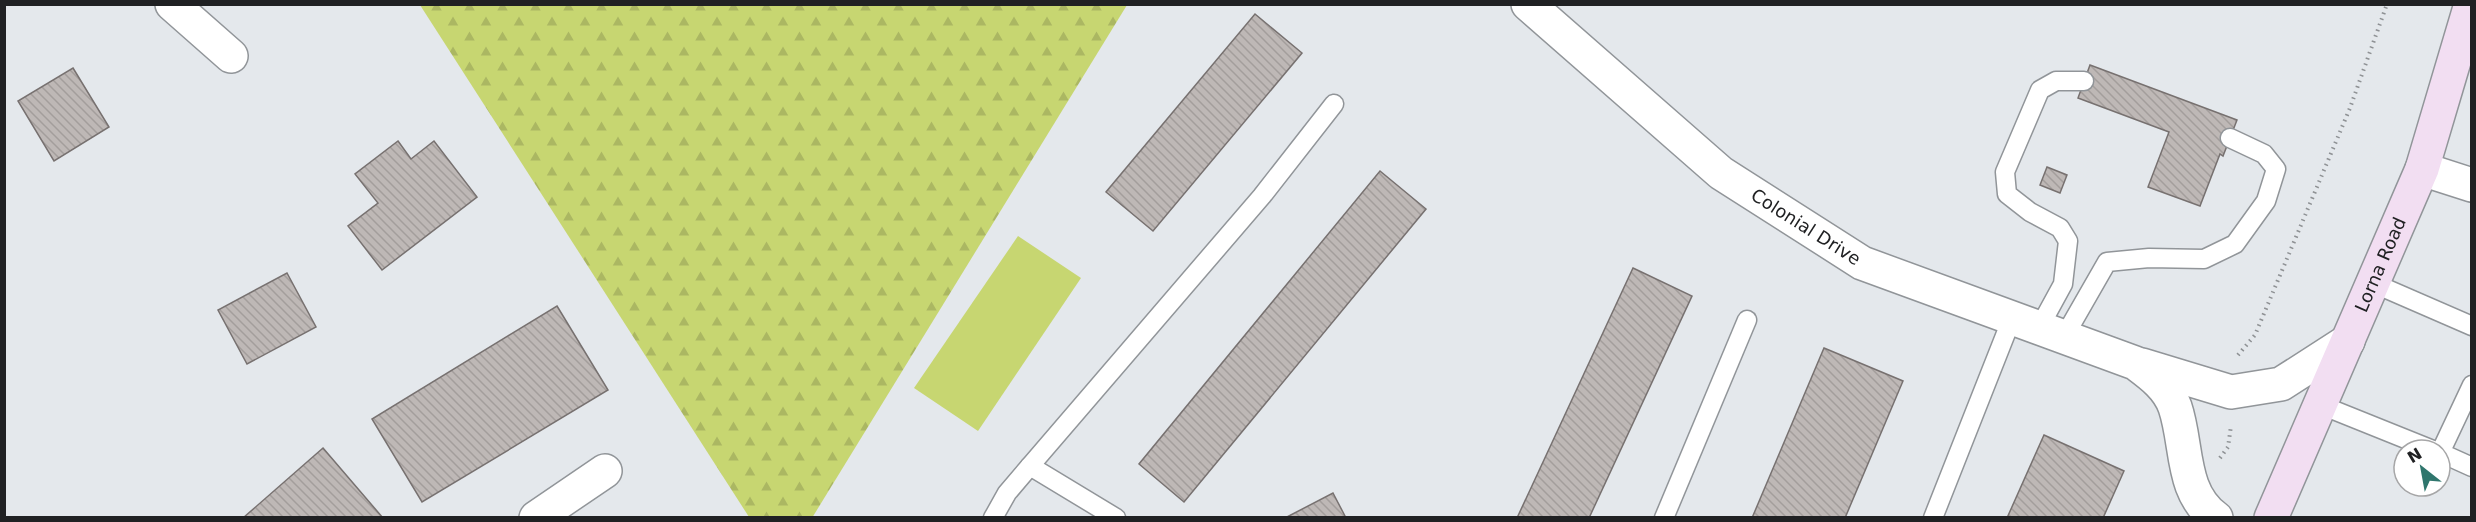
<svg xmlns="http://www.w3.org/2000/svg" width="2476" height="522" font-family="'DejaVu Sans',sans-serif">
<style>
.green{fill:#c7d671}
.forest{fill:url(#forest-firs)}
.building{fill:url(#building-back-hatch);stroke:#777170;stroke-width:1.5}
.lines{fill:none;stroke-linecap:round;stroke-linejoin:round}
.lane-casing{stroke:#919599;stroke-width:21}
.street-casing{stroke:#919599;stroke-width:36}
.secondary-casing{stroke:#919599;stroke-width:36}
.path{stroke:#8e9194;stroke-width:4;stroke-dasharray:1.5 4.5;stroke-linecap:butt}
.lane{stroke:#fff;stroke-width:18}
.street{stroke:#fff;stroke-width:33}
.secondary{stroke:#f2def2;stroke-width:33}
.labels{text-anchor:middle;stroke-width:4.5;stroke-linejoin:round;paint-order:stroke}
.street-label{font-size:18px;fill:#202123;stroke:#fff}
</style>
<defs>
<pattern id="forest-firs" width="22" height="20" patternUnits="userSpaceOnUse" patternTransform="scale(1.5)"><rect width="22" height="20" fill="#c7d671"/><path d="M5 1l3.5 6h-7zM16 11l3.5 6h-7z" fill="#abb762"/></pattern>
<pattern id="building-back-hatch" width="6" height="6" patternUnits="userSpaceOnUse" patternTransform="scale(1.5)"><rect width="6" height="6" fill="#beb8b6"/><path d="M-1 5l2 2M0 0l6 6M5-1l2 2" fill="none" stroke="#a39e9c"/></pattern>
</defs>
<rect width="100%" height="100%" fill="#e4e8ec"/>
<polygon class="green" points="1018,236 1081,278 978,431 914,388"/>
<polygon class="forest" points="420,5 1127,5 812,518 749,517"/>
<g class="building">
<polygon points="1255,14 1302,53 1153,231 1106,192"/>
<polygon points="2090,65 2237,120 2223,156 2220,154 2200,206 2148,187 2169,132 2078,98"/>
<polygon points="73,68 109,127 54,161 18,101"/>
<polygon points="398,141 411,159 434,141 477,197 382,270 348,226 378,203 355,174"/>
<polygon points="2047,167 2067,175 2060,193 2040,185"/>
<polygon points="1380,171 1426,209 1184,502 1139,464"/>
<polygon points="1633,268 1692,296 1589,518 1517,518"/>
<polygon points="287,273 316,327 247,364 218,310"/>
<polygon points="557,306 608,390 422,502 372,419"/>
<polygon points="1824,348 1903,381 1845,518 1752,518"/>
<polygon points="2044,435 2124,471 2103,518 2007,518"/>
<polygon points="323,448 383,518 243,518"/>
<polygon points="1333,493 1346,518 1285,518"/>
</g>
<g class="lines">
<defs>
<g id="lane">
<polyline points="2373,283 2472,326"/>
<polyline points="2039,328 2063,284 2068,241 2060,228 2030,212 2007,194 2005,172 2040,90 2056,81 2084,81"/>
<polyline points="2064,337 2107,262 2149,258 2204,259 2235,244 2266,201 2276,169 2264,154 2230,138"/>
<polyline points="2321,405 2433,450"/>
<polyline points="2440,453 2472,385"/>
<polyline points="2441,453 2472,467"/>
<polyline points="993,518 1007,493 1030,466"/>
<polyline points="1116,518 1030,466 1262,196 1334,104"/>
<polyline points="1664,518 1747,320"/>
<polyline points="1933,518 2012,318"/>
</g>
<g id="street">
<polyline points="172,4 231,56"/>
<path id="s1" d="M1528 4 1721 173 1862 263 2135 363C2151 375 2168 387 2175 407 2188 445 2180 492 2216 518"/>
<polyline points="2422,169 2472,185"/>
<polyline points="2142,365 2231,392 2281,384 2348,341"/>
<polyline points="536,518 605,471"/>
</g>
<g id="secondary">
<path id="s2" d="M2271 518 2422 169 2471 4"/>
</g>
</defs>
<use href="#lane" class="lane-casing"/>
<use href="#street" class="street-casing"/>
<use href="#secondary" class="secondary-casing"/>
<g class="path">
<polyline points="2238,355 2255,335 2350,108 2387,4"/>
<polyline points="2220,458 2228,447 2231,426"/>
</g>
<use href="#lane" class="lane"/>
<use href="#street" class="street"/>
<use href="#secondary" class="secondary"/>
</g>
<g class="labels">
<g class="street-label">
<text dy="6" stroke="none"><textPath href="#s1" startOffset="357">Colonial Drive</textPath></text>
<text dy="6" stroke="none"><textPath href="#s2" startOffset="276">Lorna Road</textPath></text>
</g>
</g>
<rect width="2476" height="522" fill="none" stroke="#202123" stroke-width="12"/>
<g transform="translate(2422 468) rotate(329)"><circle r="28" fill="#ffffff" stroke="#a6a6a7" stroke-width="1.5"/>
<path d="M0-4.5L10 22L0 15L-10 22Z" fill="#2f766d"/>
<text y="-9" font-size="16" font-weight="bold" text-anchor="middle" fill="#202123">N</text>
</g>
</svg>
